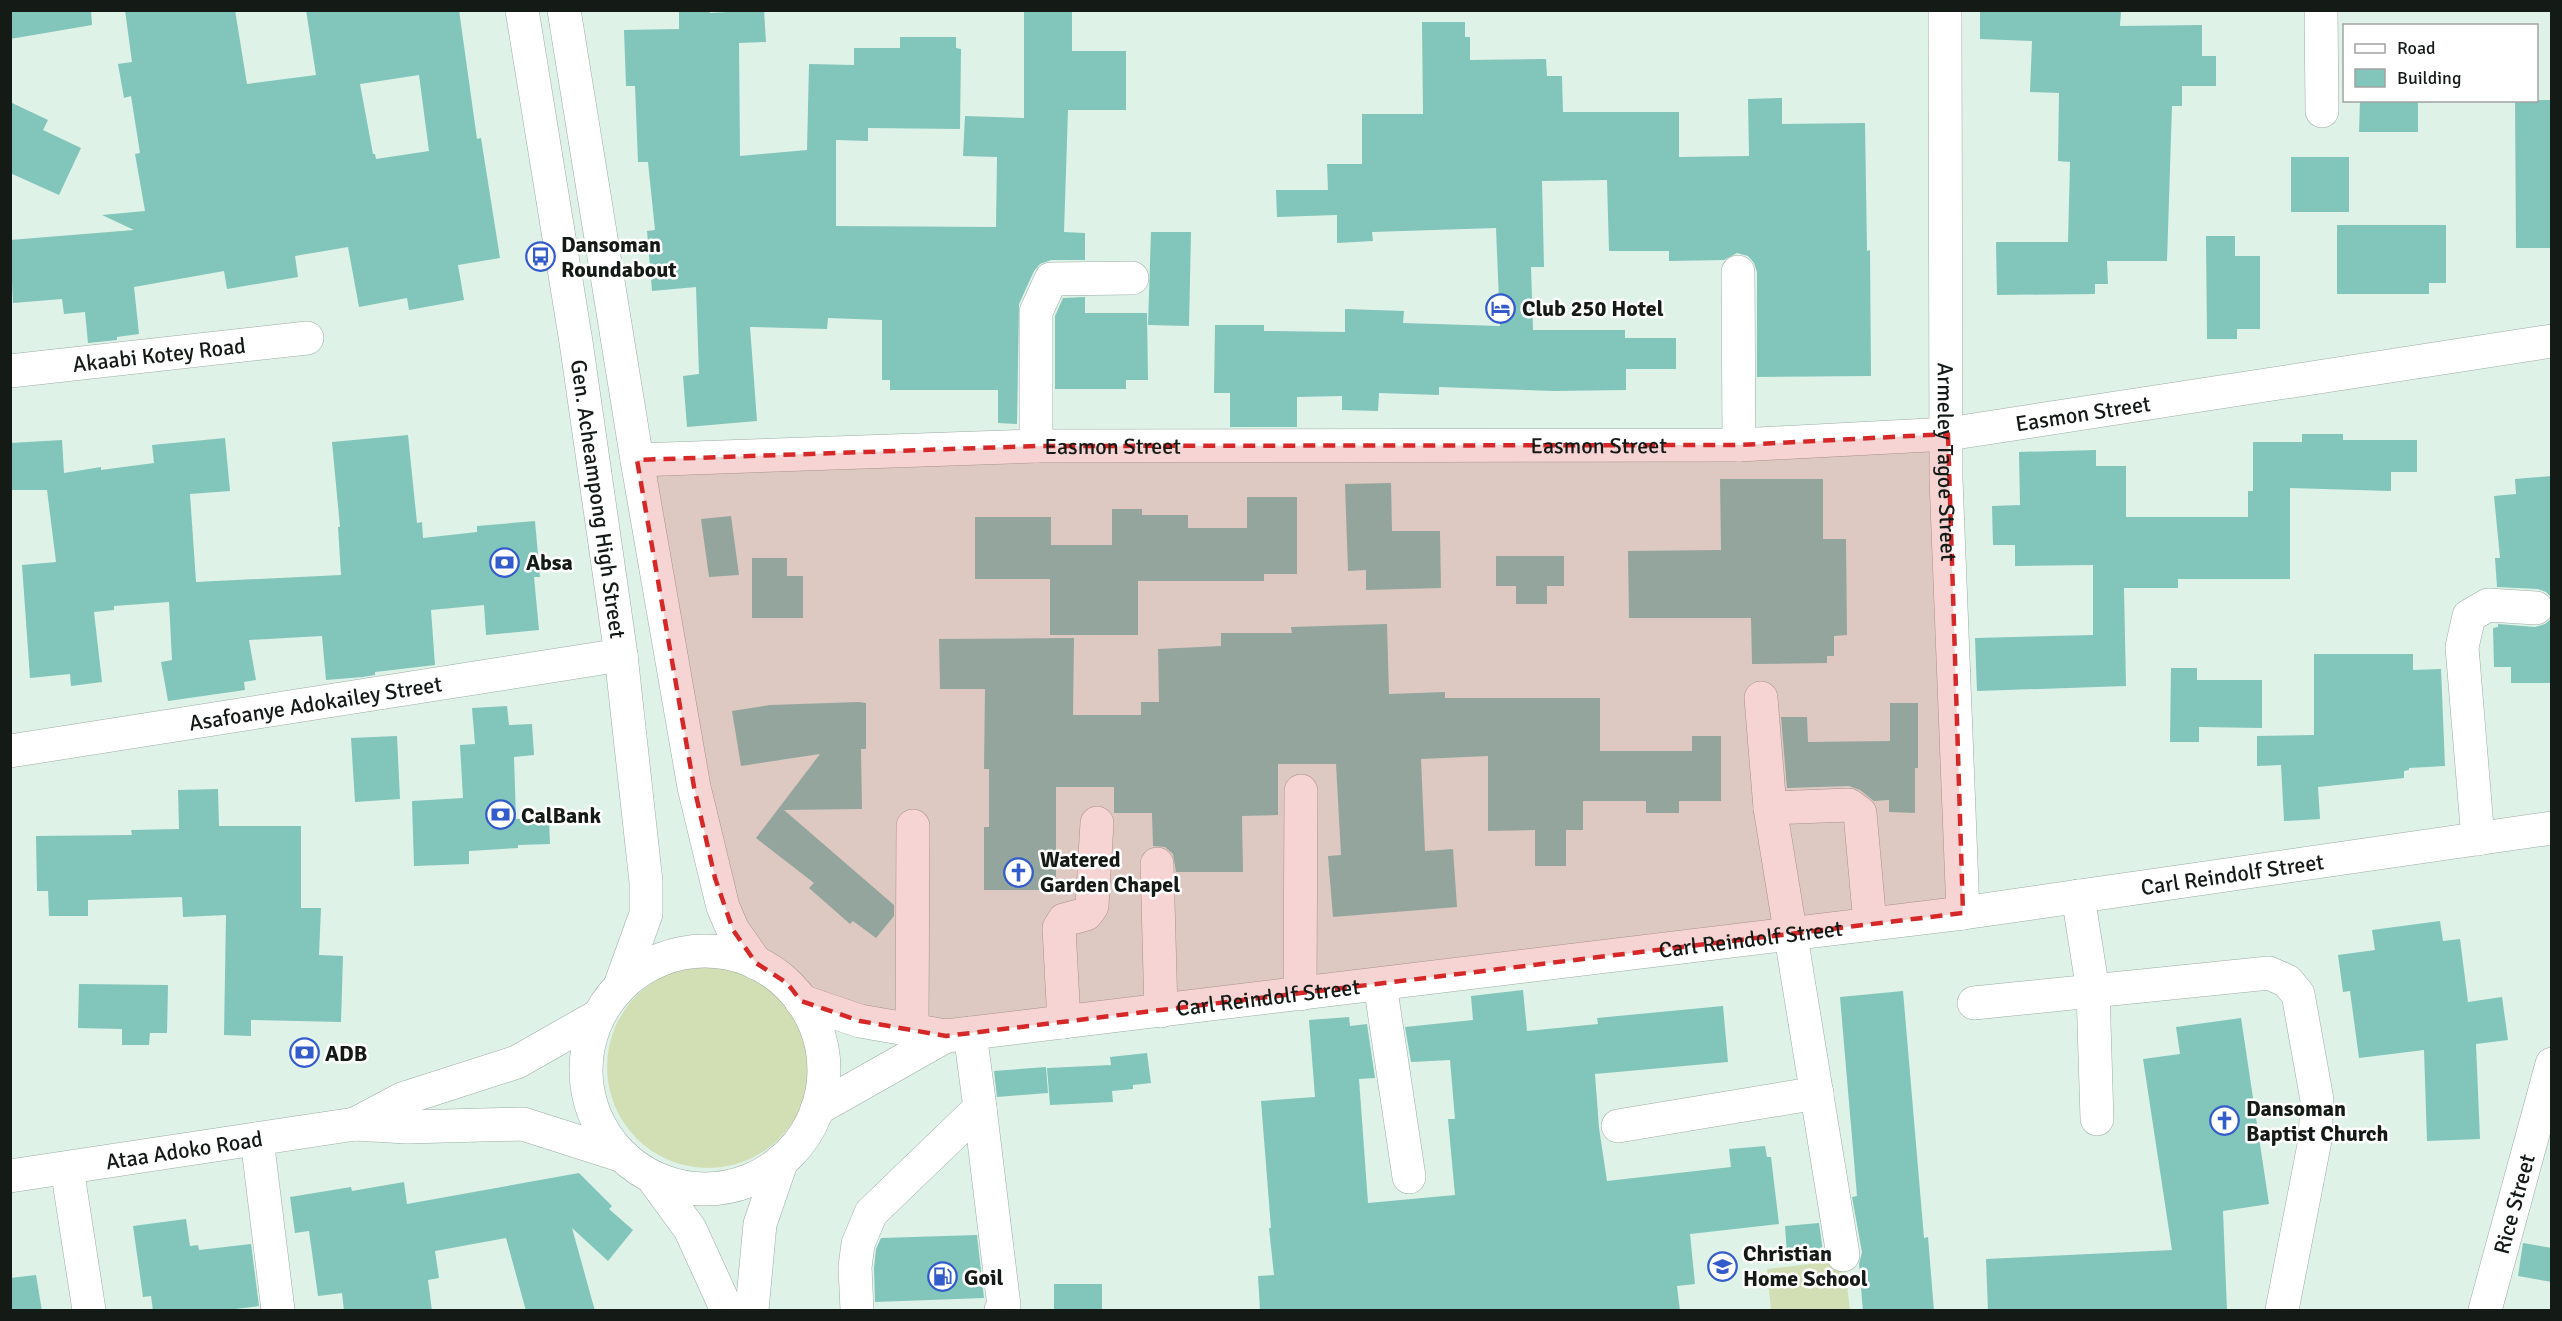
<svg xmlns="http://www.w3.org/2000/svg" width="2562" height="1321" font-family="Signika,sans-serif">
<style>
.green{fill:#d2dfb5}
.building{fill:#82c5ba;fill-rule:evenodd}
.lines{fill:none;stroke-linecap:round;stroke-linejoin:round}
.minor-casing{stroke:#9baca3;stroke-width:34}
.major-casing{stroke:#9baca3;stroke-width:34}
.minor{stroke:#fff;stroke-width:33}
.major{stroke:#fff;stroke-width:33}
.marked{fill:#d62828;fill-opacity:0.2;stroke:#d62828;stroke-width:4.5;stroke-dasharray:12 8;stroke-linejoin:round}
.labels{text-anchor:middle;stroke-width:5;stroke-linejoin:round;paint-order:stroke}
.poi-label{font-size:22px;font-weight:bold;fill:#141b17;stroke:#fff;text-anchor:start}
.street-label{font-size:22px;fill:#141b17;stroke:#fff}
</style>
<rect width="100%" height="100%" fill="#dff2e8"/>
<g class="green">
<circle cx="708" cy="1067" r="101"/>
<polygon points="1844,1260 1850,1310 1771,1310 1767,1269"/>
</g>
<g class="building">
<polygon points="10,10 91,10 92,25 10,39"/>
<path d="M125 10H235L247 84 316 75 306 10H459L477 139 481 138 500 258 458 265 464 300 409 310 407 298 359 307 348 247 295 256 298 277 227 289 224 271 134 287 139 334 117 337V340L88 343 85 312 64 314 62 299 13 303 10 240 134 230 102 215 145 211 135 154 140 153 131 96 124 98 118 64 132 62ZM419 75 429 151 376 159 375 154H373L360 84Z"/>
<polygon points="679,10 710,10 710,13 764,10 766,42 739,43 740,156 807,150 809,64 854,65 854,48 900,48 900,37 956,37 956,48 961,49 960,129 868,128 868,141 836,140 836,226 996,227 997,157 963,156 965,116 1024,118 1024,11 1072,11 1072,51 1126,51 1126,110 1068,110 1064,232 1085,233 1085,260 1051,260 1040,264 1034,271 1019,304 1017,424 998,423 998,390 890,390 890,380 882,380 882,320 828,318 827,329 750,327 757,421 687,427 683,376 699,374 696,287 652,291 647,231 655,230 648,162 638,162 635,86 626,86 624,30 679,29"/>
<polygon points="1980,10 2121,12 2120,26 2202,25 2202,56 2216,56 2216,86 2182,86 2182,106 2172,106 2167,261 2107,261 2108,284 2095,284 2095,294 1997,295 1996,242 2068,242 2070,162 2058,161 2059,93 2030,92 2032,41 1980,39"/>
<polygon points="1422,22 1465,22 1465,37 1470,37 1470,60 1546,59 1547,76 1562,76 1563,112 1679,112 1679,157 1749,156 1748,99 1782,98 1782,124 1865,123 1867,251 1870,250 1871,376 1757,377 1757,272 1754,263 1748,256 1737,253 1724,260 1669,261 1669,251 1609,251 1607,180 1542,181 1544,267 1531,267 1533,330 1625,330 1625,338 1676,338 1676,369 1626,369 1626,390 1554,391 1439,387 1439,395 1379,393 1378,411 1342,410 1342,396 1297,397 1297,427 1230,427 1230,393 1214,393 1215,325 1264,325 1264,331 1345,332 1345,309 1404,311 1403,323 1500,326 1496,228 1372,232 1373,241 1337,243 1337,215 1277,217 1276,190 1328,190 1327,164 1362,164 1362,114 1423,114"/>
<polygon points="2360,100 2418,100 2418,132 2359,132"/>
<polygon points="2515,100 2552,100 2552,248 2516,248"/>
<polygon points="10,102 48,120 43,130 81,148 59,195 10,173"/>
<rect x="2291" y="157" width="58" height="55"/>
<polygon points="2337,225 2446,225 2446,283 2429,283 2429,294 2337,294"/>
<polygon points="1151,232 1191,232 1189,326 1148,325"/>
<polygon points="2206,236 2235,236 2235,256 2260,256 2260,329 2237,329 2237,339 2207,339"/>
<polygon points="1085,297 1085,313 1147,313 1148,380 1126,380 1126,389 1055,389 1055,316 1063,298"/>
<polygon points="2302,434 2343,434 2343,440 2417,440 2417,472 2391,472 2391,491 2290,488 2290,579 2178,579 2178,588 2124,588 2126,686 1977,691 1975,638 2093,635 2093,565 2015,566 2015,545 1993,545 1992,506 2020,505 2019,452 2096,450 2096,466 2126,466 2126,517 2248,517 2248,491 2253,491 2253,442 2302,442"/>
<polygon points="408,435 417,523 422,522 423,538 477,532 477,526 535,521 540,577 534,577 539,630 486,635 484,605 431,610 435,665 375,672 375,675 363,677 326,680 322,636 249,640 256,680 244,682 245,690 168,701 161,662 172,660 169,602 114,606 114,610 94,612 102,682 71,686 70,674 30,678 22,565 56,562 47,490 10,490 10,443 62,440 64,473 101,467 101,470 154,463 152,445 225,438 230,491 190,494 196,582 341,575 338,527 340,527 332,442"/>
<polygon points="2552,476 2552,598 2546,592 2538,589 2497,587 2495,558 2500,558 2494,496 2516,494 2515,479"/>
<polygon points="1720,479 1823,479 1823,539 1846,539 1847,635 1834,636 1834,656 1827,656 1827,663 1752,664 1751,618 1629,618 1628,551 1721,550"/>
<polygon points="1391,483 1392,531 1440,531 1441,588 1366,590 1366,570 1348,571 1345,484"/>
<polygon points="1247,497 1297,497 1297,574 1264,574 1264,581 1138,581 1138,635 1050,635 1050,579 975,579 975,517 1051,517 1051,545 1112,545 1112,509 1142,509 1142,515 1188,515 1188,528 1247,528"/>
<polygon points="731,516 739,575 709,577 701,519"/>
<polygon points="1496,556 1564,556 1564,586 1547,586 1547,604 1516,604 1516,586 1496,586"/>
<polygon points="752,558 787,558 787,576 803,576 803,618 752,618"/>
<polygon points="2552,618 2552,683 2511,683 2511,667 2494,667 2493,628 2498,627 2498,624 2535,627 2545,624"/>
<polygon points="1387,624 1389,694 1445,692 1445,698 1600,698 1600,751 1692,751 1692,736 1721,736 1721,801 1679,801 1679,813 1646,813 1646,801 1583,801 1583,830 1566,830 1566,866 1535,866 1535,830 1488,831 1488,756 1421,759 1425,851 1453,849 1457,907 1333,917 1328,856 1341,855 1336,764 1278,764 1278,815 1242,816 1243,872 1176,872 1173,854 1165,847 1153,846 1152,813 1114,813 1114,787 1056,787 1056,890 984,890 984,827 989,827 989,769 984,769 985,689 940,689 939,639 1074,638 1073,715 1141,715 1141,702 1159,702 1158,649 1221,646 1221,633 1292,633 1291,627"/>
<polygon points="2314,654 2413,654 2413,670 2441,669 2445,766 2409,768 2409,770 2404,771 2404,778 2318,787 2320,819 2284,821 2281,765 2257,766 2257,736 2314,735"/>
<polygon points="2171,668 2197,668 2197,680 2262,680 2262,728 2199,727 2199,742 2170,742"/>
<polygon points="859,702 866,703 866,749 861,749 862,809 784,810 894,905 894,916 876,938 853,921 850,924 809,888 814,883 756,838 820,754 741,766 732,711 770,705"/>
<polygon points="1890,703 1918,703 1918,768 1915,768 1915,813 1889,812 1889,800 1874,801 1860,790 1849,786 1787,788 1781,717 1807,717 1808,742 1890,741"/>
<polygon points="507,706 509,725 532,724 534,755 514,757 516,819 549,818 550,844 518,845 518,848 469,851 469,864 414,866 412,801 463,798 460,745 475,744 472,708"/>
<polygon points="397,736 400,799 355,802 351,738"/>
<polygon points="218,789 219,826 301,826 301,908 321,908 319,955 343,956 341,1022 251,1020 251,1036 224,1035 226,915 183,917 182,897 88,900 88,916 49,916 48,891 37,891 36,836 132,835 131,830 179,829 178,790"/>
<polygon points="2440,921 2443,941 2460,939 2468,1002 2502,997 2508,1040 2476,1044 2480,1139 2427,1141 2424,1050 2359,1058 2350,991 2343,992 2338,955 2375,950 2372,930"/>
<polygon points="79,984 168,985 167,1033 150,1033 149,1045 122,1045 122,1029 78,1028"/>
<polygon points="1523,990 1527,1031 1598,1024 1597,1018 1723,1006 1728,1062 1595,1074 1599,1128 1607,1181 1731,1167 1729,1149 1765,1146 1767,1157 1771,1157 1779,1224 1690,1234 1695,1284 1677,1286 1680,1311 1260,1310 1258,1276 1274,1275 1269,1228 1271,1228 1261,1101 1315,1097 1309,1020 1349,1017 1350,1026 1367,1024 1375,1078 1359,1079 1368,1203 1455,1195 1448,1119 1455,1119 1450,1060 1411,1062 1405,1027 1473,1020 1471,996"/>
<polygon points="1903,991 1924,1238 1928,1237 1934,1311 1863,1311 1859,1264 1862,1252 1852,1197 1857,1196 1840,997"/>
<polygon points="2241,1018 2269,1204 2223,1211 2227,1311 1988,1311 1986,1259 2172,1250 2143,1059 2180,1054 2176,1027"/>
<polygon points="1147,1053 1151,1083 1133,1085 1133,1089 1112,1091 1113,1102 1050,1105 1047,1068 1111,1065 1110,1057"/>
<polygon points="1046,1067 1048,1093 997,1097 994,1071"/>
<polygon points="579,1173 612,1206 609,1209 633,1230 608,1261 572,1228 595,1311 526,1311 506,1238 435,1251 439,1278 428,1280 432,1311 344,1311 342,1293 318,1296 309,1231 295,1233 290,1197 351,1187 352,1191 404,1182 407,1204"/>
<polygon points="186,1219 190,1246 198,1245 199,1250 251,1244 259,1306 219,1311 153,1311 151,1296 143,1297 133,1226"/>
<polygon points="1819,1223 1823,1252 1787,1254 1785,1226"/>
<polygon points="977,1235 984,1298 875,1302 874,1268 876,1249 881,1238"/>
<polygon points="2523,1243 2552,1248 2552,1282 2518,1276"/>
<polygon points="36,1275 42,1311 10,1311 10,1278"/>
<rect x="1054" y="1284" width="48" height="27"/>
</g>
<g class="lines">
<defs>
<g id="minor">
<path id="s1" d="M1945 10 1946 479 1963 913"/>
<polyline points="2321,10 2322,111"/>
<polyline points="1738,272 1739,445"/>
<path id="s2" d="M10 371 307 338"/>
<polyline points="1036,446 1036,312 1051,279 1132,278"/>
<path id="s3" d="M637 460 1036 446 1739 445 1948 434 2552 341"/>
<polyline points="1761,698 1770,808 1843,1255"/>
<path id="s4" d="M10 751 621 655"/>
<polyline points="1770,808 1849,805 1860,813 1870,924"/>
<polyline points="2478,839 2462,647 2469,616 2488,605 2536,608"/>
<polyline points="1157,864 1161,1011"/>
<polyline points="2078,896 2093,991 2097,1119"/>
<polyline points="1380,984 1409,1177"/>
<polyline points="1300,994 1301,791"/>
<path id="s5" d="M801 1001 860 1021 946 1036 1963 913 2552 828"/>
<polyline points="1974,1003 2269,973 2287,981 2298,994 2317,1100 2315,1140 2282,1310"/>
<polyline points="1064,1022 1059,928 1064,920 1086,914 1092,906 1097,823"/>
<polyline points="912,1028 913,826"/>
<polyline points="980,1108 1004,1306 1001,1310"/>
<polyline points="817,1109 946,1036"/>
<polyline points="1618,1126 1817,1093"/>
<polyline points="257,1139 278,1310"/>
<polyline points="67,1168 89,1310"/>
<polyline points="857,1310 855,1267 858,1244 871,1213 980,1108 970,1033"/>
<path id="s6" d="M2485 1310 2552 1064"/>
</g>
<g id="major">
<path id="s7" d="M522 10 576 342 621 655 646 882V914L620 986"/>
<polyline points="564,10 637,460 694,787 723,907 733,930 756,963"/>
<circle cx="705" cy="1070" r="119"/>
<polyline points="355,1124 402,1099 517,1062 598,1016"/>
<path id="s8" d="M10 1176 355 1124 407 1127 523 1124 620 1155"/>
<polyline points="652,1177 690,1229 727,1310"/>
<polyline points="752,1310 760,1224 782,1160"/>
</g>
</defs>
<use href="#minor" class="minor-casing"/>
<use href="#major" class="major-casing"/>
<use href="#minor" class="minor"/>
<use href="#major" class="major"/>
</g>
<path class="marked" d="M1948 434 1963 913 946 1036 860 1021 801 1001 787 983 756 963 733 930 715 878 694 787 637 460 1036 446 1739 445Z"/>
<defs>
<symbol id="bus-ring" viewBox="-11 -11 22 22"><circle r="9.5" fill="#fff" stroke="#335bcb" stroke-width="1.5"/><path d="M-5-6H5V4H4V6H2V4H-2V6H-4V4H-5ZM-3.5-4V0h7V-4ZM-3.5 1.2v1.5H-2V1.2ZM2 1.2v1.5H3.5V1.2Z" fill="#335bcb"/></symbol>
<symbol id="hotel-ring" viewBox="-11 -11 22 22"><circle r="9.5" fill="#fff" stroke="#335bcb" stroke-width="1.5"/><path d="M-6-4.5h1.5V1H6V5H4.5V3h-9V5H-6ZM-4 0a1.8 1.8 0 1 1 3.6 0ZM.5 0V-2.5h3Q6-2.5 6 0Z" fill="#335bcb"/></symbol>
<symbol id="bank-ring" viewBox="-11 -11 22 22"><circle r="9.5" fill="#fff" stroke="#335bcb" stroke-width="1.5"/><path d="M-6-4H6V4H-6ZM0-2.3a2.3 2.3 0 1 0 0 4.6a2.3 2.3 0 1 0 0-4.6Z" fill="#335bcb"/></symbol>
<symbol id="church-ring" viewBox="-11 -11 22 22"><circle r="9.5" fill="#fff" stroke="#335bcb" stroke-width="1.5"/><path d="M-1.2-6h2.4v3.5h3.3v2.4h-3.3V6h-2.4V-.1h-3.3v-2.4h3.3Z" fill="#335bcb"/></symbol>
<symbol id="school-ring" viewBox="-11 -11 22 22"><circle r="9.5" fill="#fff" stroke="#335bcb" stroke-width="1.5"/><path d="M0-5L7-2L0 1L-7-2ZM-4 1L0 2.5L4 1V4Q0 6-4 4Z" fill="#335bcb"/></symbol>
<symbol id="fuel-ring" viewBox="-11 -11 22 22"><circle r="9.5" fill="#fff" stroke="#335bcb" stroke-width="1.5"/><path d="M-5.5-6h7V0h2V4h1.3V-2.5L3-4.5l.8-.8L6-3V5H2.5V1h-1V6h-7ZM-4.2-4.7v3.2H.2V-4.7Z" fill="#335bcb"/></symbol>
</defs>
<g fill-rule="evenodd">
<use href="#bus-ring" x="524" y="240" width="33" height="33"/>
<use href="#hotel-ring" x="1484" y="292" width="33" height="33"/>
<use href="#bank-ring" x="488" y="546" width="33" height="33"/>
<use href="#bank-ring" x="484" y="798" width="33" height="33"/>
<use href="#church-ring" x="1002" y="856" width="33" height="33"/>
<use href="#bank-ring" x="288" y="1036" width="33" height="33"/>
<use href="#church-ring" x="2208" y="1104" width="33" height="33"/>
<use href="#school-ring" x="1706" y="1250" width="33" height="33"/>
<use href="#fuel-ring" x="926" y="1260" width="33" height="33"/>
</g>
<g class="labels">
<g class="poi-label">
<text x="561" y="252">Dansoman<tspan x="561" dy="25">Roundabout</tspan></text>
<text x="1522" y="316">Club 250 Hotel</text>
<text x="526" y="570">Absa</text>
<text x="521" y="823">CalBank</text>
<text x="1040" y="867">Watered<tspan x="1040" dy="25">Garden Chapel</tspan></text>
<text x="325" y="1061">ADB</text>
<text x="2246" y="1116">Dansoman<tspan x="2246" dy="25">Baptist Church</tspan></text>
<text x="1743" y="1261">Christian<tspan x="1743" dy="25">Home School</tspan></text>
<text x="964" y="1285">Goil</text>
</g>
<g class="street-label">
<text dy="8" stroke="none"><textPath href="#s2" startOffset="150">Akaabi Kotey Road</textPath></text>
<text dy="8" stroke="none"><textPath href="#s3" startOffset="1448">Easmon Street</textPath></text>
<text dy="8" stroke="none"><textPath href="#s3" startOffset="962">Easmon Street</textPath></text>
<text dy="8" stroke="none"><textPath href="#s3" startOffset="476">Easmon Street</textPath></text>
<text dy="8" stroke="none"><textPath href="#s1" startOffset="452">Armeley Tagoe Street</textPath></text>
<text dy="8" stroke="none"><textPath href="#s7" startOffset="495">Gen. Acheampong High Street</textPath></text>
<text dy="8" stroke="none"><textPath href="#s4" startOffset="309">Asafoanye Adokailey Street</textPath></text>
<text dy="8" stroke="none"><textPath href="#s5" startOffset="1446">Carl Reindolf Street</textPath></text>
<text dy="8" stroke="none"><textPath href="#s5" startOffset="960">Carl Reindolf Street</textPath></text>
<text dy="8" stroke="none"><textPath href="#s5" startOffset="474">Carl Reindolf Street</textPath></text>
<text dy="8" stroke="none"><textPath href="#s8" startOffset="176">Ataa Adoko Road</textPath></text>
<text dy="8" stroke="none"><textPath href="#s6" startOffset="110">Rice Street</textPath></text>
</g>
</g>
<rect width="2562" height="1321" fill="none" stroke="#141b17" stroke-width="24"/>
<rect x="2343" y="24" width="195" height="78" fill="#ffffff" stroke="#a1a4a2" stroke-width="1.5"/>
<rect x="2355" y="44" width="30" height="9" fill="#ffffff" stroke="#a1a4a2" stroke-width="1.5"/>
<text x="2397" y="54" font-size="18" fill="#141b17">Road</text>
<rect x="2355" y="69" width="30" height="18" fill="#82c5ba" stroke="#a1a4a2" stroke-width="1.5"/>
<text x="2397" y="84" font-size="18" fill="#141b17">Building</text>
</svg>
